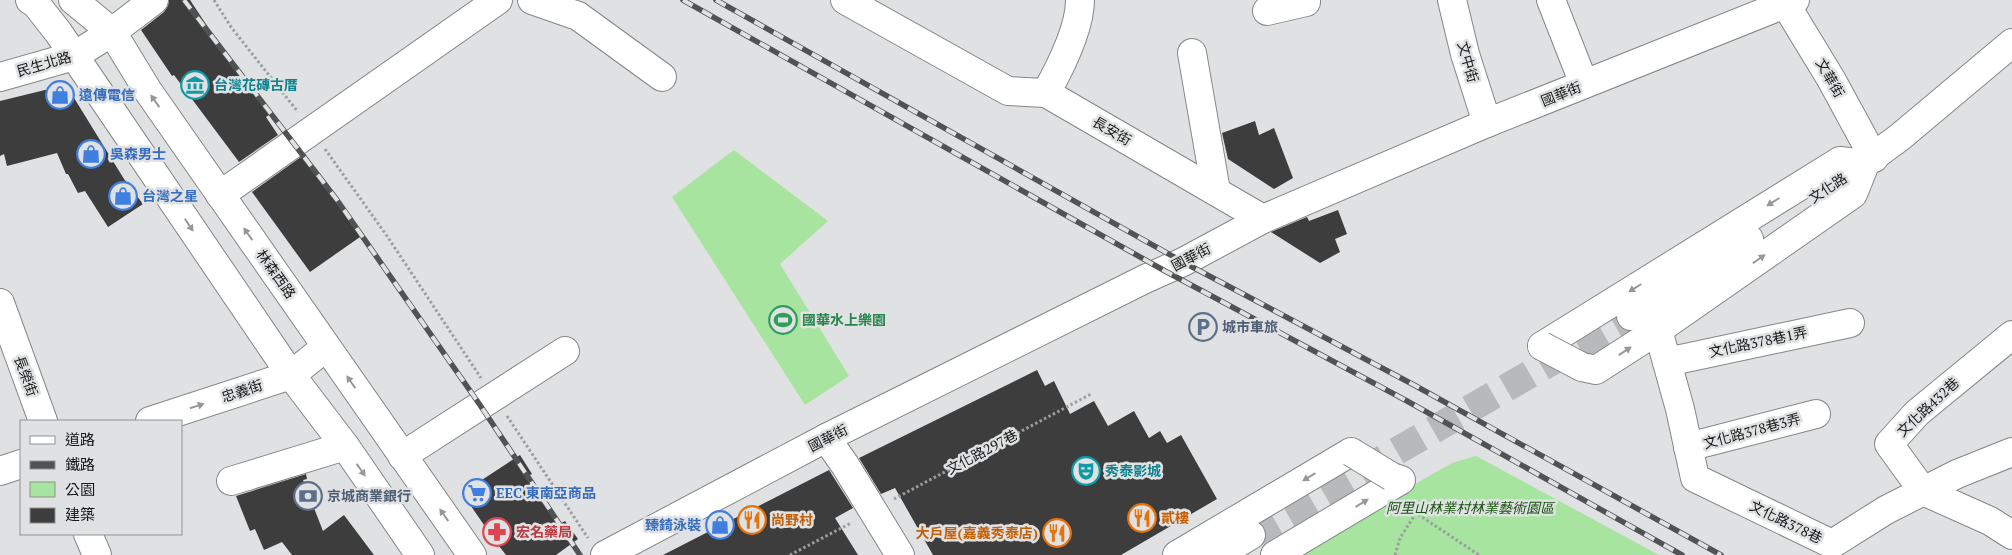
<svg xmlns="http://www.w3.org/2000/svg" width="2012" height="555" font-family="'PT Serif','Noto Sans TC',serif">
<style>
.green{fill:#a7e49f}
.building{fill:#3d3d3e}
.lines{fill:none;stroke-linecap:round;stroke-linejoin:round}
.minor-tunnel{stroke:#b8b9ba;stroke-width:28;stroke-dasharray:28 14;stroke-linecap:butt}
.minor-casing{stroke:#858686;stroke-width:30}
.major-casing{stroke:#858686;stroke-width:30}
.path{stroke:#9c9d9e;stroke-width:3;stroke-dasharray:2.5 2.5;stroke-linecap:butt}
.minor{stroke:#fff;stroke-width:28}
.major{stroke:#fff;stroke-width:28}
.rail-casing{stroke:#515252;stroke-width:5.5}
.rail{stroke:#e0e1e2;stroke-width:4;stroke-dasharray:11;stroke-linecap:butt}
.minor-bridge-casing{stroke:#858686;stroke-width:30;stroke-linecap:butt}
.minor-bridge{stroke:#fff;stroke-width:28}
.oneway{fill:#979797}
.labels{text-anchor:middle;stroke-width:5;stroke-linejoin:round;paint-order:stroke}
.street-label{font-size:14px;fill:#171818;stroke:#e0e1e2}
.culture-label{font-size:14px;font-weight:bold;fill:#0d838f;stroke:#e0e1e2;text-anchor:start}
.shop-label{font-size:14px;font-weight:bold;fill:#366cbe;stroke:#e0e1e2;text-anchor:start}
.leisure-label{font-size:14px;font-weight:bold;fill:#27864d;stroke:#e0e1e2;text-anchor:start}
.service-label{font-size:14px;font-weight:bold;fill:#4e5e75;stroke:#e0e1e2;text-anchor:start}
.park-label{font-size:14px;font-style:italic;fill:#15520d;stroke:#e0e1e2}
.food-label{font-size:14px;font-weight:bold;fill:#c56008;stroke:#e0e1e2;text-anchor:start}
.health-label{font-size:14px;font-weight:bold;fill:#be3a42;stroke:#e0e1e2;text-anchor:start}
</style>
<rect width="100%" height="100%" fill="#e0e1e2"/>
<g class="green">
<polygon points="734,150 828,221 780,264 849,376 805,405 672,197"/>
<polygon points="1476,456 1659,555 1291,555 1452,463"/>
</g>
<g class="building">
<polygon points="169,0 190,0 219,44 217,46 246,85 249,83 264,104 262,105 269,115 266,117 278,135 239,162 174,75 172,76 141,30 164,12 168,6"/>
<polygon points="49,89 71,93 124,179 143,204 108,227 85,191 78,193 68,174 66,174 57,153 7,166 4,154 0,156 0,101"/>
<polygon points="1255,121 1259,135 1274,128 1293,178 1274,189 1228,159 1222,133"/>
<polygon points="305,154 360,237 310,272 252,192"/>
<polygon points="1338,210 1347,234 1335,239 1340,252 1320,263 1271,232 1307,217 1309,221"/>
<polygon points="1037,370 1045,386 1054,381 1070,414 1094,401 1108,426 1134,411 1149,438 1160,431 1167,443 1181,435 1217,499 1121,555 933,555 895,488 881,494 859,458"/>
<polygon points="520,455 532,474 528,476 544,498 558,525 565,521 578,539 556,555 506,555 495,541 462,493"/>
<polygon points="829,470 853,508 835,518 858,555 663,555"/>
<polygon points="306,474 307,479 303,480 323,531 344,515 374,555 292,555 282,542 264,550 255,529 250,531 236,496"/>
</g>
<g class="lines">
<polyline class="minor-tunnel" points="1251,535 1631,316"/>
<defs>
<g id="minor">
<polyline points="532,0 578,16 662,77"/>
<polyline points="845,0 1008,91 1046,93"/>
<path d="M1080 0C1080 29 1060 68 1046 93L1263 219"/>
<polyline points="1452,0 1465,54 1487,123"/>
<polyline points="1551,0 1584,84"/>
<polyline points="1783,0 1831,79 1874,158"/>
<polyline points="1267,11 1306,2"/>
<polyline points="112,32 154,0"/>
<polyline points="1192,53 1216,191"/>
<polyline points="1850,174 1900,137 2012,43"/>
<polyline points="220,195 498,0"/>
<polyline points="0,303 43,421"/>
<polyline points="1631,316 1749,239"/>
<polyline points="1658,330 1680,409 1695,478 1832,544 1886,510 1957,474 2012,452"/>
<polyline points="2012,335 1917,413 1889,444 1923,491 1990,521 2012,535"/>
<polyline points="1542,346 1840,161 1865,164 1853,194 1658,330 1596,370 1582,367"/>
<polyline points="1667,362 1850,323"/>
<polyline points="150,421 291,375 326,347"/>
<polyline points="826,438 845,465 900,555"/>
<polyline points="1688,447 1816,414"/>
<polyline points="402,456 565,351"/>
<polyline points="0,471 21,464"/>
<polyline points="231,481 345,446"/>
<polyline points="88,534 97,555"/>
<polyline points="605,555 826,438 1145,279 1183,262 1263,219 1487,123 1795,0"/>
<polyline points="1177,555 1351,452"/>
<polyline points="1218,555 1251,535"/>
<polyline points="1275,555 1401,480 1392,477"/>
</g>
<g id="major">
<polyline points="30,0 36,4 58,32 291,375 345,446 420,555"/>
<polyline points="73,0 112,32 148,91 472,555"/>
<polyline points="0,77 74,56 112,32"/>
</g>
</defs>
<use href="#minor" class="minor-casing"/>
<use href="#major" class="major-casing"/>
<g class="path">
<polyline points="214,0 231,27 298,112"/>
<polyline points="325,149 387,236 481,378"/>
<polyline points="507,416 588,538"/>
<polyline points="894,499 1091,394"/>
<polyline points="790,555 851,523"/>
<polyline points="1395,555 1400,538 1416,513 1479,555"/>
</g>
<use href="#minor" class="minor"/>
<use href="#major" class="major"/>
<defs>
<g id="rail">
<polyline points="184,0 337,200 480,405 580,555"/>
<polyline points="683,0 1165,271 1407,401 1682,555"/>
<polyline points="716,0 1183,262 1414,385 1721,555"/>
</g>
</defs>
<use href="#rail" class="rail-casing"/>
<use href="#rail" class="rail"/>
<defs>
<g id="minor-bridge">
<polyline points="1542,346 1582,367"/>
<polyline points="1351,452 1392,477"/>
</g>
</defs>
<use href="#minor-bridge" class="minor-bridge-casing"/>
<use href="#minor-bridge" class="minor-bridge"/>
</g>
<defs><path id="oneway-solid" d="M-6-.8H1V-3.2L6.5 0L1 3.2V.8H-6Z" transform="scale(1.25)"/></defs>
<g class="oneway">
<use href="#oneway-solid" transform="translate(155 101) rotate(-125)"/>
<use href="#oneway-solid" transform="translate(1773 202) rotate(148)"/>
<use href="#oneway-solid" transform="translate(189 225) rotate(56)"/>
<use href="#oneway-solid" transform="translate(248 234) rotate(-125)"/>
<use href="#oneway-solid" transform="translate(1759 259) rotate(-35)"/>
<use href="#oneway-solid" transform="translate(1635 288) rotate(148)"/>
<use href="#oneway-solid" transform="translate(1625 351) rotate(-33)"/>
<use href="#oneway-solid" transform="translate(351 382) rotate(-125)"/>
<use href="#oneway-solid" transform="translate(197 406) rotate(-18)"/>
<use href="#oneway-solid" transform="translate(361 470) rotate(55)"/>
<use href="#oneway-solid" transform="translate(1309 477) rotate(149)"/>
<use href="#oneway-solid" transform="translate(1362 503) rotate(-31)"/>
<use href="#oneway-solid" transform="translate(444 515) rotate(-125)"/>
</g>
<defs>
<symbol id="museum-ring" viewBox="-11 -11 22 22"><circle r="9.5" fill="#e0e1e2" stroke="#0f9aa8" stroke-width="1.5"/><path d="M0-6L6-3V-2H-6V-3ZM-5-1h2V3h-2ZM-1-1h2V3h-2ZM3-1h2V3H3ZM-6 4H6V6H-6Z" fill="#0f9aa8"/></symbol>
<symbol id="shop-ring" viewBox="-11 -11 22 22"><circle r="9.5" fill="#e0e1e2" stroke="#3f7fe0" stroke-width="1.5"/><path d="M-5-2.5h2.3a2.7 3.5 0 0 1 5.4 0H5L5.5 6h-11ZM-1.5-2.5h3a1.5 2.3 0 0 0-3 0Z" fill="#3f7fe0"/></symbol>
<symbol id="stadium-ring" viewBox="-11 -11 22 22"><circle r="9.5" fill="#e0e1e2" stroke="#2e9e5b" stroke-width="1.5"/><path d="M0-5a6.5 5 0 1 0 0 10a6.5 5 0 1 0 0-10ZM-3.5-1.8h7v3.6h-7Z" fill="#2e9e5b"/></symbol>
<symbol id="parking-ring" viewBox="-11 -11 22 22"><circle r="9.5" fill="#e0e1e2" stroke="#5c6f8a" stroke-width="1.5"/><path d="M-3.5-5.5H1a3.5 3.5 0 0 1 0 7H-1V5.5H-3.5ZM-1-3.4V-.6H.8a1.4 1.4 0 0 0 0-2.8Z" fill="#5c6f8a"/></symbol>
<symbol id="theatre-ring" viewBox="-11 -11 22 22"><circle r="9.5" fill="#e0e1e2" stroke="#0f9aa8" stroke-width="1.5"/><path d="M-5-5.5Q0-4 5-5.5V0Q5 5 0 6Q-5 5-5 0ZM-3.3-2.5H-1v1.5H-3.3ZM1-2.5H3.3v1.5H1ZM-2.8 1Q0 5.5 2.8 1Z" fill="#0f9aa8"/></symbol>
<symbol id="supermarket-ring" viewBox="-11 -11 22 22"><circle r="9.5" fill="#e0e1e2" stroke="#3f7fe0" stroke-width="1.5"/><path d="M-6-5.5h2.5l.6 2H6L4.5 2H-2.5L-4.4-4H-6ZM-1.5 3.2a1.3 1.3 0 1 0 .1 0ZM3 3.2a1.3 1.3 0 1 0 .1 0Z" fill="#3f7fe0"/></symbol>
<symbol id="bank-ring" viewBox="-11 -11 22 22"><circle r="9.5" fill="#e0e1e2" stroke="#5c6f8a" stroke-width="1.5"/><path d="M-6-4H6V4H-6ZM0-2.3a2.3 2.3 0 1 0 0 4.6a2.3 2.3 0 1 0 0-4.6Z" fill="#5c6f8a"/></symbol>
<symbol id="restaurant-ring" viewBox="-11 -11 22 22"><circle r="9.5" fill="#e0e1e2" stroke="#e8710a" stroke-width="1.5"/><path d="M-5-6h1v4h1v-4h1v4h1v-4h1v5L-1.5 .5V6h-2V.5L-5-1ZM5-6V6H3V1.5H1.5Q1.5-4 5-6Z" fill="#e8710a"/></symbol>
<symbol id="pharmacy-ring" viewBox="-11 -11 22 22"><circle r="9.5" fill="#e0e1e2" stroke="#e0444e" stroke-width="1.5"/><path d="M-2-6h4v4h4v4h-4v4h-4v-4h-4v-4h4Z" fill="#e0444e"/></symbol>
</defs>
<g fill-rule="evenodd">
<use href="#museum-ring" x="179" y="69" width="32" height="32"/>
<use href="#shop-ring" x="44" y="79" width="32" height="32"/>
<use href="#shop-ring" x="75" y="138" width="32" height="32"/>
<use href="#shop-ring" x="107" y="180" width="32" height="32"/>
<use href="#stadium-ring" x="767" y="304" width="32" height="32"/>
<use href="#parking-ring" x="1187" y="311" width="32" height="32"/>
<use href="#theatre-ring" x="1070" y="455" width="32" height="32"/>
<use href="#supermarket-ring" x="461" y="477" width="32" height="32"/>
<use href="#bank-ring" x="292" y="480" width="32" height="32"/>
<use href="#restaurant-ring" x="1126" y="502" width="32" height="32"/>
<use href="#restaurant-ring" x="736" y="504" width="32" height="32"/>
<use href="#shop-ring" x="704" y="509" width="32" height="32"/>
<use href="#pharmacy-ring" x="481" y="516" width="32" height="32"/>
<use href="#restaurant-ring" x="1041" y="517" width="32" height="32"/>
</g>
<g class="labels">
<g class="street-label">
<text transform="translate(1468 62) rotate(74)" y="5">文中街</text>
<text transform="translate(44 64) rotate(-16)" y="5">民生北路</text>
<text transform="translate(1830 78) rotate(60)" y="5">文華街</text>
<text transform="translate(1561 94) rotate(-22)" y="5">國華街</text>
<text transform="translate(1112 131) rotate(30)" y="5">長安街</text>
<text transform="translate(1828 188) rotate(-33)" y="5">文化路</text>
<text transform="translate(1191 257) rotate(-28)" y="5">國華街</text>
<text transform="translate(276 274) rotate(55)" y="5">林森西路</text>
<text transform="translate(1758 342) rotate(-12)" y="5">文化路378巷1弄</text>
<text transform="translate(26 376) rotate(70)" y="5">長榮街</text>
<text transform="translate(242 391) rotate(-18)" y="5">忠義街</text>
<text transform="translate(1928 407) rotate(-43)" y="5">文化路432巷</text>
<text transform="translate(1752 431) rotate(-15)" y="5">文化路378巷3弄</text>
<text transform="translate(828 438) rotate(-27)" y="5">國華街</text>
<text transform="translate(982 452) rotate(-28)" y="5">文化路297巷</text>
<text transform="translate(1786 522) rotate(26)" y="5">文化路378巷</text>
</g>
<g class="culture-label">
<text x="214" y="90">台灣花磚古厝</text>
<text x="1105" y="476">秀泰影城</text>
</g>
<g class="shop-label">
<text x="79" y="100">遠傳電信</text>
<text x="110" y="159">吳森男士</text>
<text x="142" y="201">台灣之星</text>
<text x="496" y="498">EEC 東南亞商品</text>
<text x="701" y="530" text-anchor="end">臻錡泳裝</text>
</g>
<g class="leisure-label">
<text x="802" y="325">國華水上樂園</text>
</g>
<g class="service-label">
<text x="1222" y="332">城市車旅</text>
<text x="327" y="501">京城商業銀行</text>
</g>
<g class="park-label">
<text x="1470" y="513">阿里山林業村林業藝術園區</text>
</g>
<g class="food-label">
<text x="1161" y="523">貳樓</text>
<text x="771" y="525">尚野村</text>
<text x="1038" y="538" text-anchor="end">大戶屋(嘉義秀泰店)</text>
</g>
<g class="health-label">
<text x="516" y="537">宏名藥局</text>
</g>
</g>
<rect x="20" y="420" width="162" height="115" fill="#e0e1e2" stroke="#909191"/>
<rect x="30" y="436" width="25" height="8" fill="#ffffff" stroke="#909191"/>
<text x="65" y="445" font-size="15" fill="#171818">道路</text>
<rect x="30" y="461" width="25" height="8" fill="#515252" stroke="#909191"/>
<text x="65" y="470" font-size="15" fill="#171818">鐵路</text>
<rect x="30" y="482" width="25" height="15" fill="#a7e49f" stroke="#909191"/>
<text x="65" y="495" font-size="15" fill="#171818">公園</text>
<rect x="30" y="508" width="25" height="15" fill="#3d3d3e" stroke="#909191"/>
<text x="65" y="520" font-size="15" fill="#171818">建築</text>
</svg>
